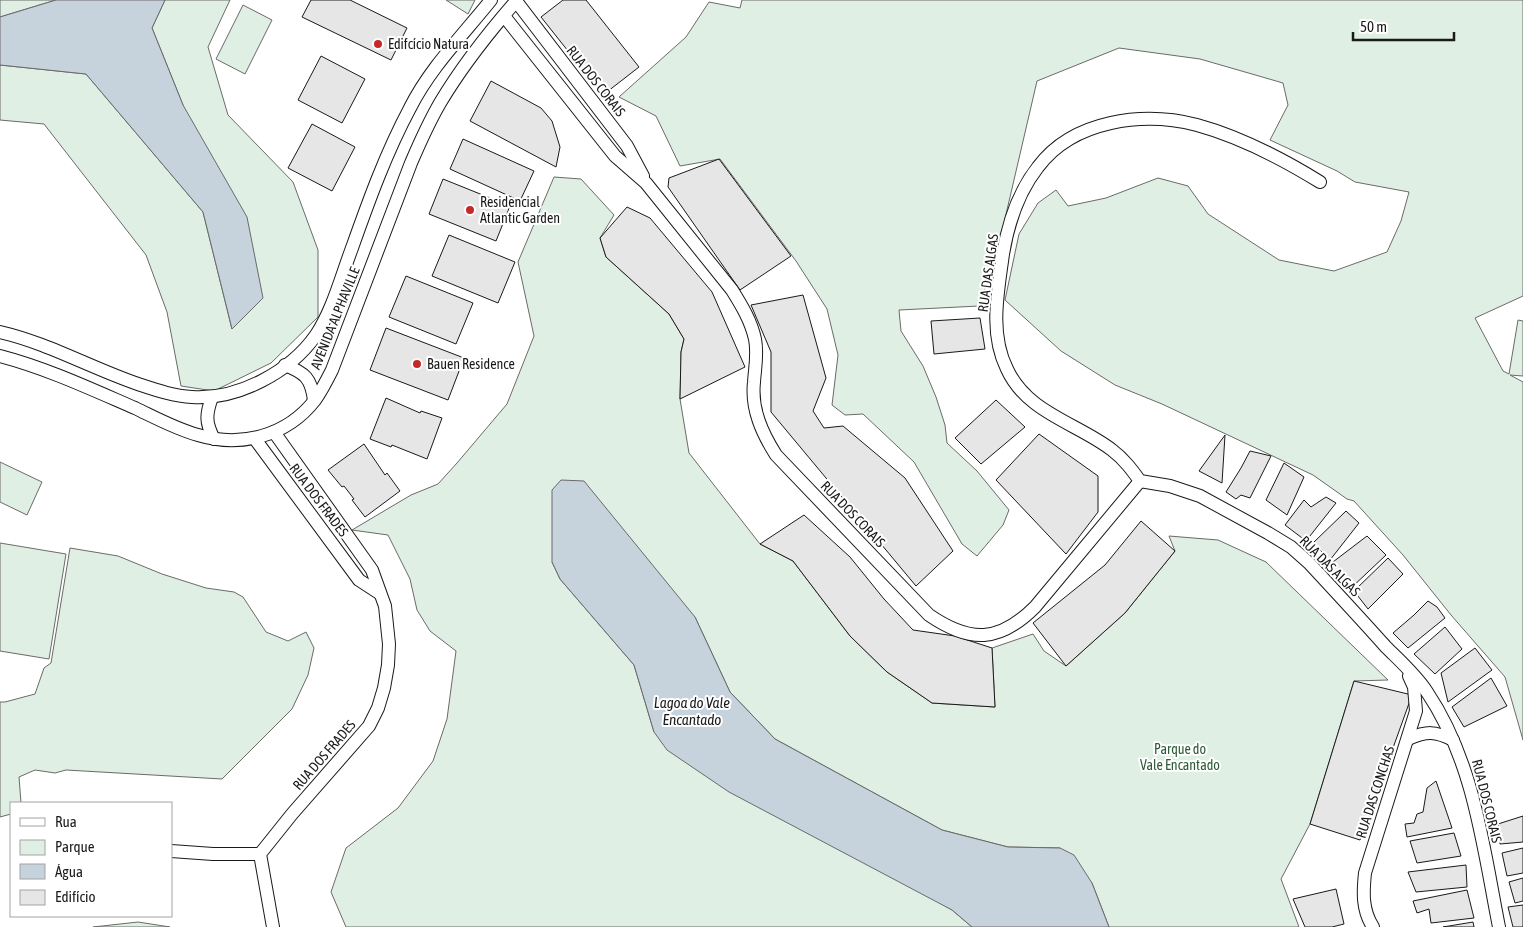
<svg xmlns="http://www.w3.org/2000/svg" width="1523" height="927" font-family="'Asap Condensed',sans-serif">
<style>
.green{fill:#e0efe3;stroke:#6a6a6a}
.water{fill:#c6d2dc;stroke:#6a6a6a}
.building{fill:#e6e6e6;stroke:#1a1a1a}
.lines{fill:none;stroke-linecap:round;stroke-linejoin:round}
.minor-casing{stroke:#1a1a1a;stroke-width:14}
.minor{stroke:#fff;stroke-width:12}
.poi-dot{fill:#c62828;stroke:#fff;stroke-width:2}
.labels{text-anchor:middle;stroke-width:4;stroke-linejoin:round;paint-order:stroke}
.poi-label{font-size:14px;fill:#1a1a1a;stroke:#fff;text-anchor:start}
.street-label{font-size:14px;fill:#1a1a1a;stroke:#fff}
.park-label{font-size:14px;fill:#2b5a34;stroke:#fff}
.water-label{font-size:15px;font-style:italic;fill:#1a1a1a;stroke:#fff}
</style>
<rect width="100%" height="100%" fill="#fff"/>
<g class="green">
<polygon points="0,0 56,0 0,17"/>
<polygon points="165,0 230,0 208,47 228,115 293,182 318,250 318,317 271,363 214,391 181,386 167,312 146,255 44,124 0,120 0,65 86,74 203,212 232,329 183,105 152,28"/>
<polygon points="446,0 475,0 468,14"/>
<polygon points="742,0 1523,0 1523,296 1475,318 1503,371 1509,374 1518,320 1523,321 1523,376 1510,375 1523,382 1523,740 1505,677 1451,615 1403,555 1354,501 1347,499 1313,475 1162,404 1115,385 1061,351 1005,300 1019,234 1038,203 1056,190 1068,206 1106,198 1158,178 1188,186 1208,214 1279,260 1334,271 1387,252 1401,221 1409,192 1355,182 1337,171 1270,140 1288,105 1283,83 1200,59 1119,48 1037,81 997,253 979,306 899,310 901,331 923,366 936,397 945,425 947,443 977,471 1009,510 1003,525 977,556 962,544 914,462 863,414 845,415 832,405 838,355 827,309 796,261 720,159 680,166 656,116 619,97 686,37 709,2 740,8"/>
<polygon points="243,5 272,20 245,74 216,59"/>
<polygon points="554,177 581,179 614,215 600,238 606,257 669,314 684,339 681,352 680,399 689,453 760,544 793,561 850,636 887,672 932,703 995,707 992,648 1033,634 1044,651 1066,666 1125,613 1175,551 1169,536 1218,540 1266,562 1388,680 1354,681 1310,824 1281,879 1299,927 1109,927 1092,883 1060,848 1008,847 942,830 775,739 730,692 695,617 552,562 560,579 634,665 654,732 952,910 972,927 346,927 331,892 346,848 398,808 433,761 447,719 456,651 430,631 417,610 410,579 388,535 352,530 411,495 438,484 457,463 507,404 534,336 518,262"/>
<polygon points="0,462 42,482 27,515 0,502"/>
<polygon points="0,543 66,554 49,659 0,651"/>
<polygon points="70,548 118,556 162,574 206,588 234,592 243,597 266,632 288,641 306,632 314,648 308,675 292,709 222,779 66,770 55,773 35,770 19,777 21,803 11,803 11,814 0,817 0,702 5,702 35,694 44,668 51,663"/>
<polygon points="138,922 170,927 93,927"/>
</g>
<g class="water">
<polygon points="56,0 165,0 152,28 183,105 247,217 263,298 232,329 203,212 86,74 0,65 0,17"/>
<polygon points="561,480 584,481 695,617 730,692 775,739 942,830 1008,847 1060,848 1074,855 1092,883 1109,927 972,927 952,910 729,792 667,750 654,732 634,665 560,579 552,562 552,490"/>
</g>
<g class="building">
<polygon points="311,0 350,0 407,28 391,60 302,17"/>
<polygon points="563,0 586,0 639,67 603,95 541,17"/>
<polygon points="321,56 365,79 342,123 298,100"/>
<polygon points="491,81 541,108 552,121 560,147 556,167 470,121"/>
<polygon points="312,124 355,147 332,191 288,168"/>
<polygon points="463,139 534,171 520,201 450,169"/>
<polygon points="719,159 791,256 740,290 668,187 669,178"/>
<polygon points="443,179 510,206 496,241 429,214"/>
<polygon points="627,207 650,218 712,292 745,367 680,399 681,352 684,339 669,314 606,257 600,238"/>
<polygon points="449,235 515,262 498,303 432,276"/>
<polygon points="406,276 473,303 456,344 389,317"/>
<polygon points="803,295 826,378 813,411 824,428 843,426 905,478 953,551 916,586 771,412 771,352 751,305"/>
<polygon points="980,318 985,349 934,354 931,321"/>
<polygon points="386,328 464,358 448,400 370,370"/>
<polygon points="386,398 420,413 421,411 442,418 427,459 392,445 391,447 370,439"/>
<polygon points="996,400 1025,427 981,464 955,438"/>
<polygon points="1039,434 1098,476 1098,512 1066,554 996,480"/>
<polygon points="1225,435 1222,483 1199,471"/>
<polygon points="364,444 385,475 387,473 400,491 365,517 352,500 354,499 344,486 342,487 328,470"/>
<polygon points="1250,451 1271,456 1250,498 1241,495 1236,499 1226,492 1241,468"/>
<polygon points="1284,463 1304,477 1287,515 1266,500"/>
<polygon points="1326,497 1336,503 1306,541 1285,525 1304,500 1311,507"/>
<polygon points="1346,511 1359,523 1330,560 1313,543"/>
<polygon points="804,515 850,557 884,599 913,630 955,636 992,648 995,707 932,703 887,672 850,636 793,561 760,544"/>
<polygon points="1141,521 1175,551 1125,613 1066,666 1033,623 1105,565"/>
<polygon points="1367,536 1386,555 1350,589 1329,565"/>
<polygon points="1388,558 1403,574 1368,609 1354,591"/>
<polygon points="1428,601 1437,607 1445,618 1408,648 1393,633 1414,615"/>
<polygon points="1445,627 1462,649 1435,674 1414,654"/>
<polygon points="1475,648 1492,670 1448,702 1441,673"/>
<polygon points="1491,678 1507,706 1464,727 1452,707"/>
<polygon points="1354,681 1412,695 1360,840 1310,824"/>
<polygon points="1436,781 1452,828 1407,837 1405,824 1414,823 1417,814 1423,812 1427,788"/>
<polygon points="1523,816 1523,842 1500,844 1498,824"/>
<polygon points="1454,833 1461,856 1417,863 1410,841"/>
<polygon points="1523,848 1523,873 1507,876 1502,853"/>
<polygon points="1466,865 1467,887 1416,892 1408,872"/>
<polygon points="1523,878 1523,901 1515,903 1509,882"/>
<polygon points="1336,889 1344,924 1332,927 1305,927 1293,899"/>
<polygon points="1467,890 1474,918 1431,923 1429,909 1417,913 1413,901"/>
<polygon points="1523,905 1523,927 1513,927 1508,907"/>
<polygon points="1473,922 1474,927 1443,927"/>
</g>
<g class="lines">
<defs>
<g id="minor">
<polyline points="516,1 627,146 643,176"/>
<path d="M504 16 615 156 646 183 732 290C742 306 751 321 755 339 758 354 755 367 754 382 751 409 762 433 776 455L929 615C970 643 999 643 1035 607L1140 481"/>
<path d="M1320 182C1281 158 1241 137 1197 125 1143 111 1073 120 1038 167 1019 191 1008 224 1003 254 998 292 989 333 1007 369 1027 413 1077 423 1112 450 1124 459 1132 470 1140 481L1170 486 1200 496 1268 533 1291 547 1309 563C1335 591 1361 619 1386 647 1400 661 1416 675 1427 692 1474 762 1483 846 1499 927"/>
<path d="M0 332C48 343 91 368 138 384 156 390 173 396 192 397 238 400 290 372 316 335 333 309 341 277 352 248 369 200 386 153 410 108 430 68 463 35 491 0"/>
<path d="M0 356C46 368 91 389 135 408 156 418 176 429 198 435 241 448 287 436 315 400 322 390 327 380 332 370L411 163C420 142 429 122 440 103 462 66 489 32 517 0"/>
<path d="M285 365C305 373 311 378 314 400"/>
<path d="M212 397C206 414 205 422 214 439"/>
<polyline points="255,439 359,580 379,593"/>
<path d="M1408 739C1427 731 1435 731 1453 740"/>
<polyline points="171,851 213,854 260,854"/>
<polyline points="273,927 260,854 292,814 369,726 378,708 384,688 388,665 389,644 385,606 372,570 274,432"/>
<path d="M1373 927C1362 910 1363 892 1365 873L1416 711 1414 687 1409 676"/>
</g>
</defs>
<use href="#minor" class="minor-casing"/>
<use href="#minor" class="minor"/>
</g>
<g class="poi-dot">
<circle cx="378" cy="44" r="5"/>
<circle cx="470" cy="210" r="5"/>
<circle cx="417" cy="364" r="5"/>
</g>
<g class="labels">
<g class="poi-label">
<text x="388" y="49">Edifcício Natura</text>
<text x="480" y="207">Residencial<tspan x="480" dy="16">Atlantic Garden</tspan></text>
<text x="427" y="369">Bauen Residence</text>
</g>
<g class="street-label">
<text transform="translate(596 81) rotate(52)" y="5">RUA DOS CORAIS</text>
<text transform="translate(988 273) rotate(-82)" y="5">RUA DAS ALGAS</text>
<text transform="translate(335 318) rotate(-68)" y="5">AVENIDA ALPHAVILLE</text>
<text transform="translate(319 500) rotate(53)" y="5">RUA DOS FRADES</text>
<text transform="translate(853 514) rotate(46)" y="5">RUA DOS CORAIS</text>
<text transform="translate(1330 566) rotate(45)" y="5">RUA DAS ALGAS</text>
<text transform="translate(324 755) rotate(-49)" y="5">RUA DOS FRADES</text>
<text transform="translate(1375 792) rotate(-72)" y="5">RUA DAS CONCHAS</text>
<text transform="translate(1487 801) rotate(76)" y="5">RUA DOS CORAIS</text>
</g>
<g class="park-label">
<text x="1180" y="754">Parque do<tspan x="1180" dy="16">Vale Encantado</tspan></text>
</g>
<g class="water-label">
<text x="692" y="708">Lagoa do Vale<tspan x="692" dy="17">Encantado</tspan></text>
</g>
</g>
<rect x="10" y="802" width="162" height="115" fill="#ffffff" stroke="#a3a3a3"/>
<rect x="20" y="818" width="25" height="8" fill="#ffffff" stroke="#a3a3a3"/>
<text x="55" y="827" font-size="15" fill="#1a1a1a">Rua</text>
<rect x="20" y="840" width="25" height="15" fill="#e0efe3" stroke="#a3a3a3"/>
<text x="55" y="852" font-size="15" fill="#1a1a1a">Parque</text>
<rect x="20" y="864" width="25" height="15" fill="#c6d2dc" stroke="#a3a3a3"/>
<text x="55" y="877" font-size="15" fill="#1a1a1a">Água</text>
<rect x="20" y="890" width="25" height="15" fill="#e6e6e6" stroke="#a3a3a3"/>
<text x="55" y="902" font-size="15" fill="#1a1a1a">Edifício</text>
<path d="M1353 32v8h101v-8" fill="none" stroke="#1a1a1a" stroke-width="2.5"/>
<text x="1360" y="32" font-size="15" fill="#1a1a1a" stroke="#ffffff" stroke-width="4" paint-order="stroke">50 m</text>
</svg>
